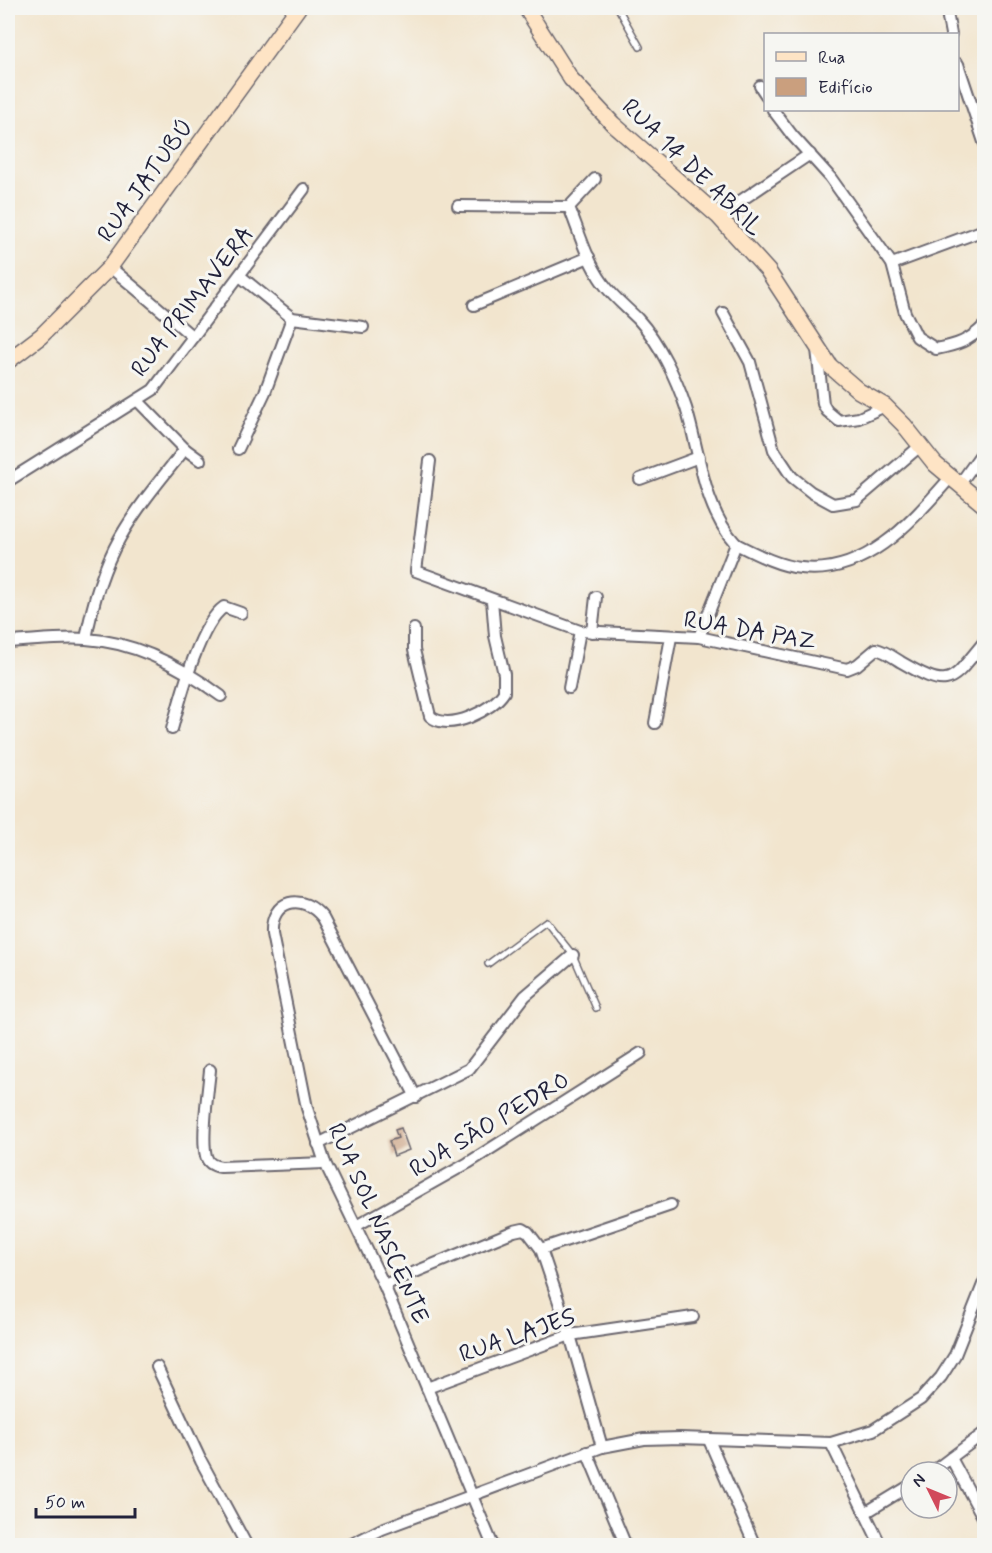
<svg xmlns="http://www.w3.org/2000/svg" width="992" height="1553" font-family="Mynerve,sans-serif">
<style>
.building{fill:#ca9f7e}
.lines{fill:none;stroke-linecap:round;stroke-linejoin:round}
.lane-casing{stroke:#6b666e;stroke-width:8}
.street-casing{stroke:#6b666e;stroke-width:14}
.secondary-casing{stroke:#6b666e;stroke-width:18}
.lane{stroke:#fff;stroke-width:5}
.street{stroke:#fff;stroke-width:10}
.secondary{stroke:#fee4c5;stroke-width:15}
.labels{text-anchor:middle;stroke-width:6;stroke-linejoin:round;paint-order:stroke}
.street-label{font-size:24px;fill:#22223b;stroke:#f6f6f2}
</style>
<rect width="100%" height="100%" fill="#f6f6f2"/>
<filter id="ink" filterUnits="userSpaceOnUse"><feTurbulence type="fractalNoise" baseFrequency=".0167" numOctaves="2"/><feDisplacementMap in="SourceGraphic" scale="12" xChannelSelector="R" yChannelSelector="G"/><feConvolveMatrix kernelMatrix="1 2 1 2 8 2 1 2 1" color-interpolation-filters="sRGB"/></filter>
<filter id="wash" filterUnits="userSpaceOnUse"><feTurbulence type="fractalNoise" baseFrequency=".008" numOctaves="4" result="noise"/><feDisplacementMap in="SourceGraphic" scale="24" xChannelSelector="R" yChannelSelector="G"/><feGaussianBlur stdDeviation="1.35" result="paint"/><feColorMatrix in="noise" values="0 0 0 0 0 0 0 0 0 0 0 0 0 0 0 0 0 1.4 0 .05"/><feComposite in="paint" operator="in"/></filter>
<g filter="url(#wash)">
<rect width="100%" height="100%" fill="#f2e5ce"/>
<g id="blocks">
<polygon class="building" points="401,1128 409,1150 394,1156 389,1141 398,1138 395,1130"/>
</g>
</g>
<g filter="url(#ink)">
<use href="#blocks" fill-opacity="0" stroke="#6b666e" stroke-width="1.5"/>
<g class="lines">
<defs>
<g id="lane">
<polyline points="618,8 640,47"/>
<polyline points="488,964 546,921 573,955 596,1008"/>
</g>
<g id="street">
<polyline points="948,18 951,34"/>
<polyline points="958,64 984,142"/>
<polyline points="760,86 766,95"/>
<path d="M773 110 792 135 830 177 892 264 905 313 917 337 936 349C957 345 969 341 984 326"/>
<path d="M595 179 569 207C579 232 587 261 603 283 613 297 626 307 638 319 659 342 676 378 686 408 700 453 703 508 736 544L699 637"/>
<polyline points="458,206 569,207"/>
<polyline points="718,216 810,154"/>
<polyline points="892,264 984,230"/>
<polyline points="110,267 193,337"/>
<polyline points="240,276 292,318 363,327"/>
<polyline points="474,305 589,257"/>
<polyline points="723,313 750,362 774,450 792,477 811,492 833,504 857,500 919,447"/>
<polyline points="817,349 823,404 827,411 839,421 859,418 885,406"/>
<polyline points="138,401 185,449 200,460"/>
<polyline points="238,449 265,392 292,318"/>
<path d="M430 461 416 571 580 631 699 637 847 669 857 665 876 649C885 651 893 657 901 662 951 691 950 683 984 642"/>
<polyline points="640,479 699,457"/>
<polyline points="8,481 153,390 304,189"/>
<polyline points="959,485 984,450"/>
<path d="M736 544C756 554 779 566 801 568 866 576 912 521 950 478"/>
<path d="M414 629V650L430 716C448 733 493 710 504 692V674L495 636 492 600"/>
<polyline points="592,632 596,597"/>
<path d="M86 639C102 550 130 517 185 449"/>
<path d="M8 642C33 641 61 637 86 639 136 642 182 667 221 696"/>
<polyline points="569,688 580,631"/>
<polyline points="655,723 671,637"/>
<path d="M172 729C180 700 199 624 224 607L241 613"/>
<path d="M210 1070C208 1091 201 1138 206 1156 208 1164 214 1166 221 1167L325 1163"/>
<path d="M416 1097 323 918C303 892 270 899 272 934L307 1108 325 1163 384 1285 493 1546"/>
<polyline points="318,1144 469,1069 525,996 573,955"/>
<polyline points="356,1226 468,1163 641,1053"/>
<polyline points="541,1249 671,1205"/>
<polyline points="384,1285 514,1231 523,1229 528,1232 541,1249 570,1335 602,1447"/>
<polyline points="157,1367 201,1461 247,1546"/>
<polyline points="427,1388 570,1335 693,1317"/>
<polyline points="709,1440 755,1546"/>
<polyline points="831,1443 881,1546"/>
<polyline points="587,1452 626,1546"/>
<polyline points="951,1458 984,1519"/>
<polyline points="932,1472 984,1433"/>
<polyline points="865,1513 911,1485"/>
<polyline points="348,1546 382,1529 602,1447 644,1439 680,1438 831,1443 873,1430 921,1399 941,1377 955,1355 984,1282"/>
</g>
<g id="secondary">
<polyline points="526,8 571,79 613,124 718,216 768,271 830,366 859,391 885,406 904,425 935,464 984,505"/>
<polyline points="8,361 41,336 110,267 298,8"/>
</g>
</defs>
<use href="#lane" class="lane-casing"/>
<use href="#street" class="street-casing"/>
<use href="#secondary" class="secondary-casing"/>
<use href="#lane" class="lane"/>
<use href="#street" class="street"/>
<use href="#secondary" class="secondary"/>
</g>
</g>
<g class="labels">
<g class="street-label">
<text transform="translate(693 167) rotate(44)" y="8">RUA 14 DE ABRIL</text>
<text transform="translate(145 180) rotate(-54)" y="8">RUA JATUBÚ</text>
<text transform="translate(192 301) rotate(-52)" y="8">RUA PRIMAVERA</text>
<text transform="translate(750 630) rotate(10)" y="8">RUA DA PAZ</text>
<text transform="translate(489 1124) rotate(-31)" y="8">RUA SÃO PEDRO</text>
<text transform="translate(379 1223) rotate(66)" y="8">RUA SOL NASCENTE</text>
<text transform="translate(517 1335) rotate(-19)" y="8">RUA LAJES</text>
</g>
</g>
<rect width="992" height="1553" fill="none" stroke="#f6f6f2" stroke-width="30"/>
<rect x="764" y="33" width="195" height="78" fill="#f6f6f2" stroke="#a1a1a9" stroke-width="1.5"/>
<rect x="776" y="52" width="30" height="9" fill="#fee4c5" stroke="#a1a1a9" stroke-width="1.5"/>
<text x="818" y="63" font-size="18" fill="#22223b">Rua</text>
<rect x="776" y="78" width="30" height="18" fill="#ca9f7e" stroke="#a1a1a9" stroke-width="1.5"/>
<text x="818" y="93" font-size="18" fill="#22223b">Edifício</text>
<g transform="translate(929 1490) rotate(313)"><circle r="28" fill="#f6f6f2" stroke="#a1a1a9" stroke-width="1.5"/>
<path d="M0-4.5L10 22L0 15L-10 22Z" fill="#d1495b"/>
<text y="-9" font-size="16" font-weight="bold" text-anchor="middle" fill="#22223b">N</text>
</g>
<path d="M36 1508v9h99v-9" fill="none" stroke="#22223b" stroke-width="3"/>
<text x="45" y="1508" font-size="18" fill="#22223b" stroke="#f6f6f2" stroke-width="4.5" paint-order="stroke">50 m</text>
</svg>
